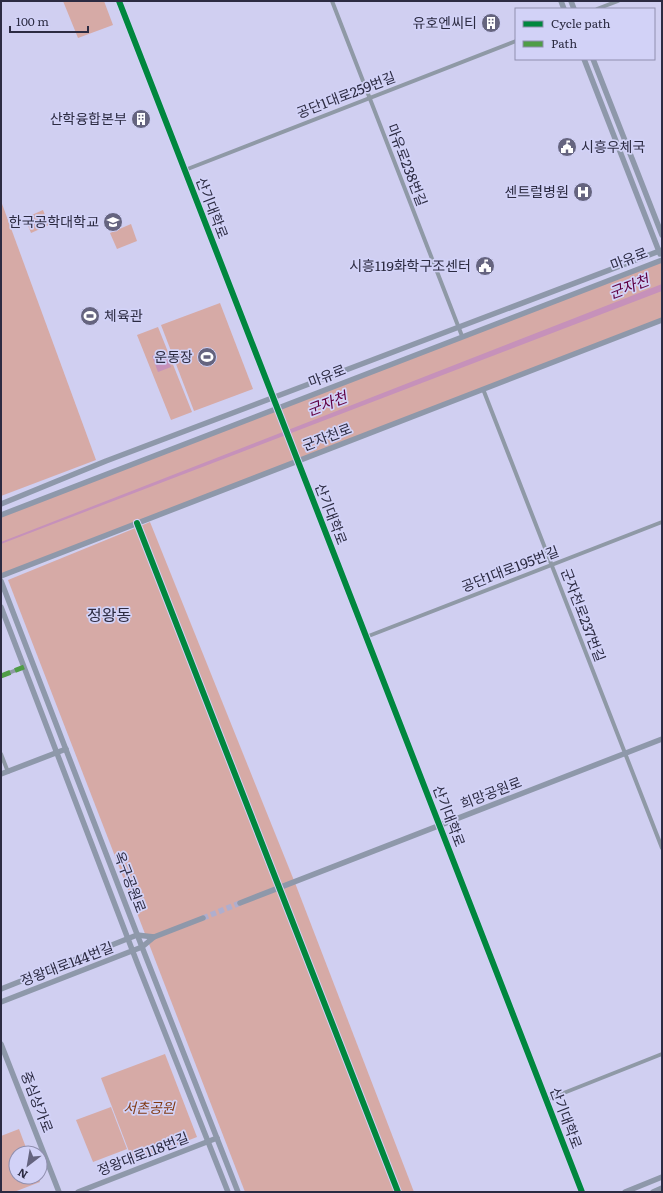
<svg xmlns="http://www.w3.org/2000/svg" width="663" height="1193" font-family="Literata,'Noto Sans KR',serif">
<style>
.green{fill:#d6aaa6}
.water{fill:#c691ba}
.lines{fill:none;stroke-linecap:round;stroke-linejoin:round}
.secondary-tunnel{stroke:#afaece;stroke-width:5.5;stroke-dasharray:5.5 3;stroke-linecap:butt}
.street{stroke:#8f99a6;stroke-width:4}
.secondary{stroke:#8e98aa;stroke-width:5.5}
.quiet{stroke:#4f9d46;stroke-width:5;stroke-dasharray:10 5;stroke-linecap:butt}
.cycleway-casing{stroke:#d2d2f7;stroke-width:8}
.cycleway{stroke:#00873e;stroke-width:6}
.labels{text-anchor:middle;stroke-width:3.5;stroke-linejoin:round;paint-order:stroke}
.poi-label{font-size:14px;fill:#2c2b42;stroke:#d2d2f7;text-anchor:end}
.street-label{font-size:14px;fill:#2c2b42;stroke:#d2d2f7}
.park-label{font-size:14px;font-style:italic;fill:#813912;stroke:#d2d2f7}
.water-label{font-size:15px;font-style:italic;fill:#5f0043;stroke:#d2d2f7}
.quarter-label{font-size:16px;fill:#2c2b42;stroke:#d2d2f7}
</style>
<rect width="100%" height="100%" fill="#d0cff1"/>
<g class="green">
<polygon points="63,1 104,1 113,25 78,38"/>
<polygon points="1,201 96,460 1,496"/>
<polygon points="43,210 49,225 31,233 25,218"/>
<polygon points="131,224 137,241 117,249 110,233"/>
<polygon points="662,259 662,320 1,576 1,515"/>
<polygon points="220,303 253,389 194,411 161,325"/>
<polygon points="158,327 192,412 171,420 137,335"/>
<polygon points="150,522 297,888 414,1192 245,1192 8,580"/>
<polygon points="165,1054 197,1137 133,1162 101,1078"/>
<polygon points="111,1107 127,1149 93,1162 76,1120"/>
<polygon points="19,1129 28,1153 16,1153 16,1177 38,1177 40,1182 14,1192 1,1192 1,1136"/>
</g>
<g class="water">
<polygon points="662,284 662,291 1,544 1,542"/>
<polygon points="164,351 171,367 158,372 152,356"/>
</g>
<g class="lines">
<polyline class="secondary-tunnel" points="203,918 240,903"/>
<g class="street">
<polyline points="332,1 462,336"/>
<polyline points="597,9 618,1"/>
<polyline points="185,170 516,41"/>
<polyline points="483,389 662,848"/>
<polyline points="137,523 398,1192"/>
<polyline points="366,637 662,522"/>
<polyline points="1,676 24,667"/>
<polyline points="1,754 8,772"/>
<polyline points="546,1100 662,1054"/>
</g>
<g class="secondary">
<polyline points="119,1 582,1192"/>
<polyline points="561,1 564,9"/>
<polyline points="571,1 574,9"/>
<polyline points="584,59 660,254"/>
<polyline points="593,59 662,235"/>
<polyline points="1,504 106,461 662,250"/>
<polyline points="1,515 662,260"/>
<polyline points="1,576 662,320"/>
<polyline points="1,581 142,947 238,1192"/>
<polyline points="1,607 138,965 228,1192"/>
<polyline points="1,774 66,749"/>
<polyline points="240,903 662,739"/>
<polyline points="1,989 137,935 154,937"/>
<polyline points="1,1002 142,947 154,937 203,918"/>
<polyline points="1,1044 59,1192"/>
<polyline points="78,1192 217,1138"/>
<polyline points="625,1192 662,1177"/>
<polyline points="653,1192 662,1188"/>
</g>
<polyline class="quiet" points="1,676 24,667"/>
<defs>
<g id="cycleway">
<polyline points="119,1 582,1192"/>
<polyline points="137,523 398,1192"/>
</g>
</defs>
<use href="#cycleway" class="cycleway-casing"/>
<use href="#cycleway" class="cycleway"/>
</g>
<defs>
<symbol id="building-disc" viewBox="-11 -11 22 22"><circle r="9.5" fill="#65647f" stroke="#d2d2f7"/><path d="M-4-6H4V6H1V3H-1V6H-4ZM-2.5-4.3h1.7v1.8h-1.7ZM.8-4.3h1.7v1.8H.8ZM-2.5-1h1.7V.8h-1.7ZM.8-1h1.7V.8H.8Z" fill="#fff"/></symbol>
<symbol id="civic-disc" viewBox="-11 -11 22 22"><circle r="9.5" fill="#65647f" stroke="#d2d2f7"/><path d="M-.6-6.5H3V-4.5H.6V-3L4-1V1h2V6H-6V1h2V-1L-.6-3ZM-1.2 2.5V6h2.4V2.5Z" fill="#fff"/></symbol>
<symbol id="hospital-disc" viewBox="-11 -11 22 22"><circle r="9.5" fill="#65647f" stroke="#d2d2f7"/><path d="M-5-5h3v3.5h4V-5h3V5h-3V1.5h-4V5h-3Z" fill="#fff"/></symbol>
<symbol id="university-disc" viewBox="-11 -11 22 22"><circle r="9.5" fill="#65647f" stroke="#d2d2f7"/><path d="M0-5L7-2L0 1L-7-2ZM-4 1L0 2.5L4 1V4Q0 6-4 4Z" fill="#fff"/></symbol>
<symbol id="stadium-disc" viewBox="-11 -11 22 22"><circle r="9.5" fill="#65647f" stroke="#d2d2f7"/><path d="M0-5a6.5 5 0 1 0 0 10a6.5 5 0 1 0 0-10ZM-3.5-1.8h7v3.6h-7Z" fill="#fff"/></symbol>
</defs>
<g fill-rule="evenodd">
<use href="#building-disc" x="480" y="12" width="22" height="22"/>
<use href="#building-disc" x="130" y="108" width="22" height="22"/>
<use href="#civic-disc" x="556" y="136" width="22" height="22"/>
<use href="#hospital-disc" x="572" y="181" width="22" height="22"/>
<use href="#university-disc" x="102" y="211" width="22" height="22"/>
<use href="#civic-disc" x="474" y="255" width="22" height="22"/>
<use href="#stadium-disc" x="79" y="305" width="22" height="22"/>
<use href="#stadium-disc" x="196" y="346" width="22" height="22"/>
</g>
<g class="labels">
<g class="poi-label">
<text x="477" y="28">유호엔씨티</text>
<text x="127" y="124">산학융합본부</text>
<text x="581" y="152" text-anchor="start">시흥우체국</text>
<text x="569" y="197">센트럴병원</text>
<text x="99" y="227">한국공학대학교</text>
<text x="471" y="271">시흥119화학구조센터</text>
<text x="104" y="321" text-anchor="start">체육관</text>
<text x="193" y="362">운동장</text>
</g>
<g class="street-label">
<text transform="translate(346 95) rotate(-21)" y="5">공단1대로259번길</text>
<text transform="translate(407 165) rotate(69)" y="5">마유로238번길</text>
<text transform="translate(212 208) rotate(69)" y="5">산기대학로</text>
<text transform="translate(629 259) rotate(-21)" y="5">마유로</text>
<text transform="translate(327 376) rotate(-21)" y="5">마유로</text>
<text transform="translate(327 437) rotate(-21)" y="5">군자천로</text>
<text transform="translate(331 514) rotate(69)" y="5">산기대학로</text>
<text transform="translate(510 569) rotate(-21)" y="5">공단1대로195번길</text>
<text transform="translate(583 615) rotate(69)" y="5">군자천로237번길</text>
<text transform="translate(491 793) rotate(-21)" y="5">희망공원로</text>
<text transform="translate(449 816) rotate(69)" y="5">산기대학로</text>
<text transform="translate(130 882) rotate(69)" y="5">옥구공원로</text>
<text transform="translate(67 964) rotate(-21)" y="5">정왕대로144번길</text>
<text transform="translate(37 1102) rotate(69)" y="5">중심상가로</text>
<text transform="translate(566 1118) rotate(69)" y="5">산기대학로</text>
<text transform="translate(143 1154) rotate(-21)" y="5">정왕대로118번길</text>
</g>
<g class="park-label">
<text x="149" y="1113">서촌공원</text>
</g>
<g class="water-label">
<text transform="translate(629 287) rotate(-21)" y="5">군자천</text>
<text transform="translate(327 404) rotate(-21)" y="5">군자천</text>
</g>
<g class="quarter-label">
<text x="109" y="621">정왕동</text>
</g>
</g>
<rect width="663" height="1193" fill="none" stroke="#2c2b42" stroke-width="4"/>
<rect x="515" y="8" width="140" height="52" fill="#d2d2f7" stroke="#908faf"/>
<rect x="523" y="21" width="20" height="6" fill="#00873e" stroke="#908faf"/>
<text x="551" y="28" font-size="12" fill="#2c2b42">Cycle path</text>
<rect x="523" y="41" width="20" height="6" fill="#4f9d46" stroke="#908faf"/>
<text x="551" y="48" font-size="12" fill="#2c2b42">Path</text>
<g transform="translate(28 1165) rotate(211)"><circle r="19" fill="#d2d2f7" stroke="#908faf"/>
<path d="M0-3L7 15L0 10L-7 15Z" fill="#65647f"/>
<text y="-6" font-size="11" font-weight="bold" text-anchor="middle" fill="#2c2b42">N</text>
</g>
<path d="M10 26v6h78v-6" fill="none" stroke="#2c2b42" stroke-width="2"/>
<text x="16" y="26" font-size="12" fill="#2c2b42" stroke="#d2d2f7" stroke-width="3" paint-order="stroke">100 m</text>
</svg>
